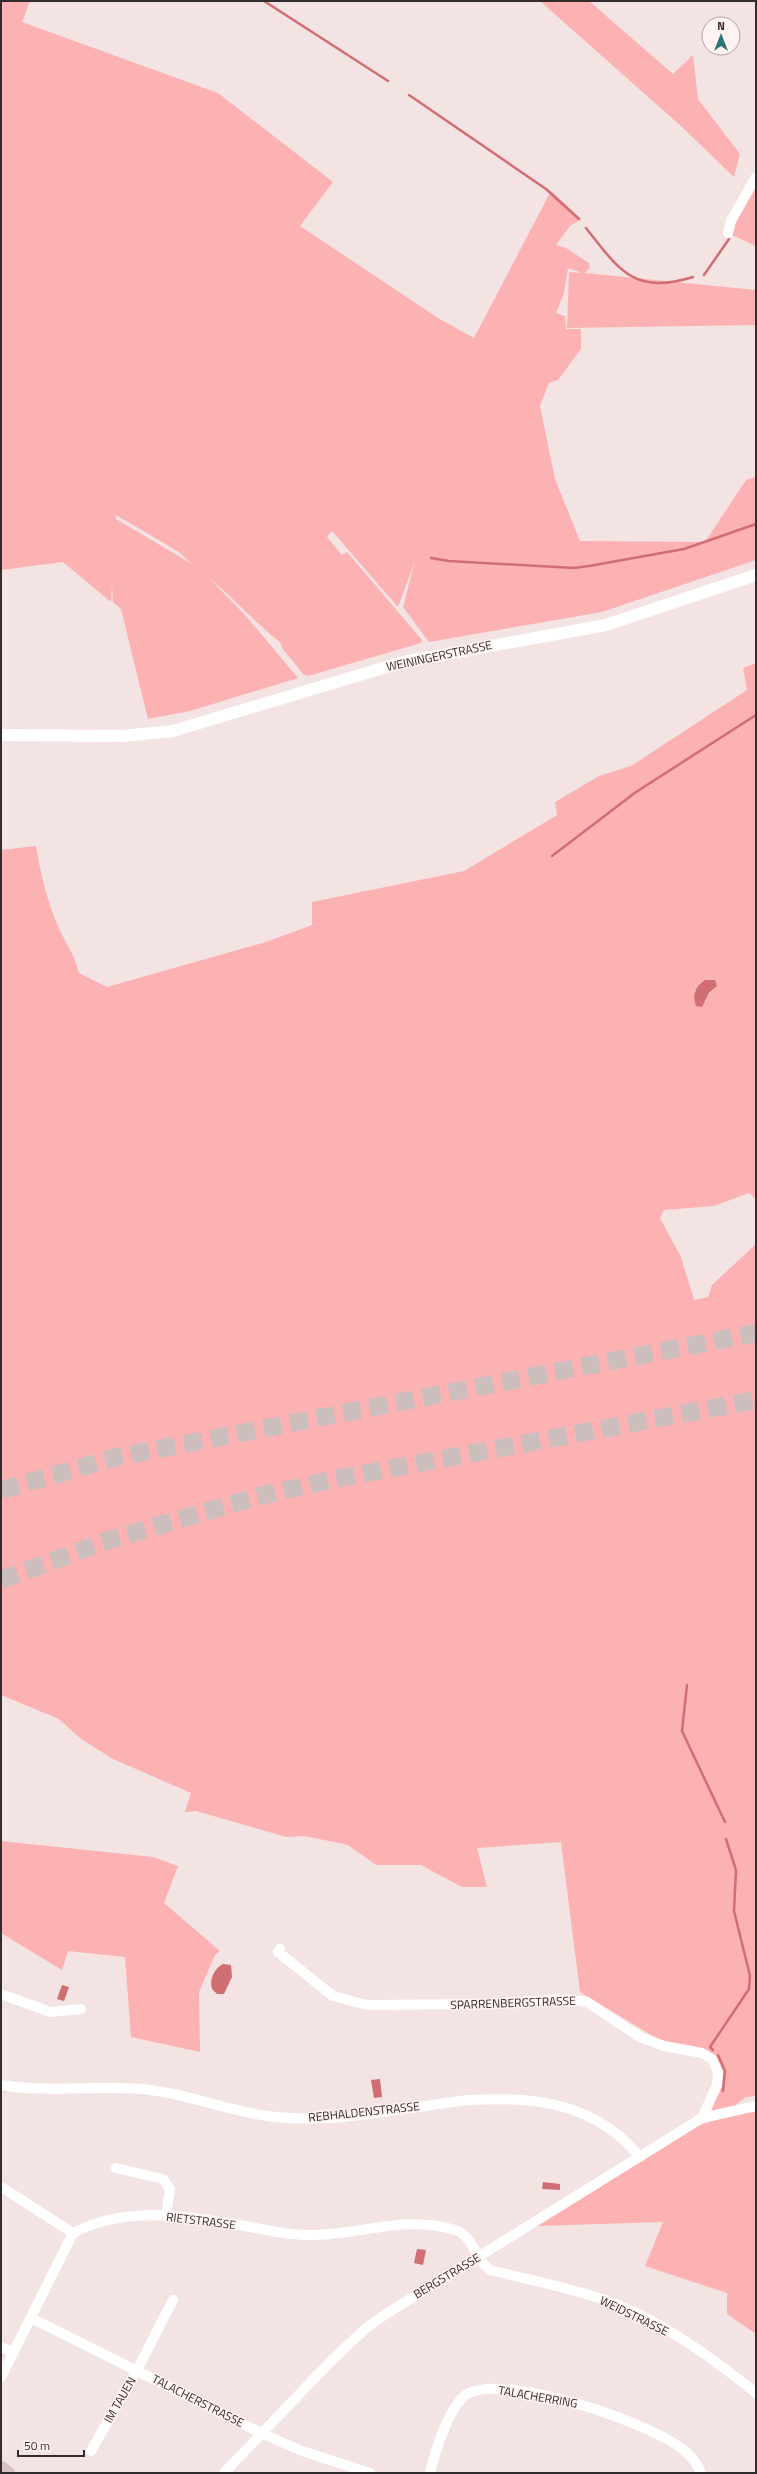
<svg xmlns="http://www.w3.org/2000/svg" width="757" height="2474" font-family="'Titillium Web',sans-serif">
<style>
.green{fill:#fcb1b3;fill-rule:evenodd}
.water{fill:#d16e73}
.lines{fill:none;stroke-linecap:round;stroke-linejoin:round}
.stream{stroke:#d16e73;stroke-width:2.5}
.motorway-tunnel{stroke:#cdbebe;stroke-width:18;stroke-dasharray:18 9;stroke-linecap:butt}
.minor{stroke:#fff;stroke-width:10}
.tertiary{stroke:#fff;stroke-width:12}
.secondary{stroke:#d6c1c2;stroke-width:14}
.labels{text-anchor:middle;stroke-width:3;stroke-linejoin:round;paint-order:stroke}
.street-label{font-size:12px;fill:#332c2c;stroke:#fff2f1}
</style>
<rect width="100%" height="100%" fill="#f4e3e3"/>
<g class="green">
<path d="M1 1H30L22 22 218 93 333 182 300 226 438 318 474 338 551 191 581 219 570 226 556 245 566 248 589 263 590 268 585 273 756 290V325L567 328 569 272 582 273 568 268 564 293 556 313 565 316 566 329H581V349L558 380 549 383 540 406 542 416 555 479 580 541 705 542 746 480 756 477V560L602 612 429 642 403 607 415 561 398 607 332 531 327 537 342 555 347 552 422 640 421 643 308 676 303 674 282 648 281 643C255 623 234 598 209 578L246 616 298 678 190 711 148 719 121 609 113 602 112 585 111 602 63 562 1 570ZM116 515 179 552 192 564 116 519Z"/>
<polygon points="540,1 589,1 673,74 693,55 698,99 740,154 734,177 682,127"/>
<polygon points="756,177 756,246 728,233"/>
<path d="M753 664H756V1199L749 1193 714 1206 664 1210 660 1218 681 1257 694 1300 708 1297 712 1285 756 1244V2096L746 2097 733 2107 711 2112 721 2085 718 2062 706 2050 661 2041 580 1992 561 1842 477 1848 487 1887H462L421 1865H376L348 1845 305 1836 286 1837 196 1811 185 1812 191 1793 113 1759 81 1739 59 1719 1 1695V850L36 846C40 872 47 900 57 924 64 941 75 955 79 973L107 987 266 942 312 925V902L464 871 557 815 555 802 599 776 631 766 747 690 743 668ZM717 986 707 996 706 1002 694 991 700 987Z"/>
<polygon points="1,1841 153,1857 178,1866 164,1903 220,1951 215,1955 199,1992 200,2052 131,2037 125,1957 68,1951 62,1970 1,1933"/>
<polygon points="756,2109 756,2334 727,2314 727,2293 645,2266 663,2222 537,2226 698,2125"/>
</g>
<g class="water">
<path d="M705 980H715L717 986 709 993 702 1007 696 1006C692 994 695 987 705 980Z"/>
<path d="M223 1964 231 1965 232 1977 224 1994H217L212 1989C209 1979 214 1969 223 1964Z"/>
<polygon points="62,1985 69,1987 64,2001 57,1999"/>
<polygon points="380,2079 382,2097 374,2098 371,2080"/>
<polygon points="543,2182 560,2184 560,2190 542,2189"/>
<polygon points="417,2249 426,2250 423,2265 414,2263"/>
</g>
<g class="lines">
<g class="stream">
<polyline points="264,1 388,81"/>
<polyline points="409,95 546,189 579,219"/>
<path d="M586 228C620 271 634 295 693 277"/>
<polyline points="704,275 729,239"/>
<polyline points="431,558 449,561 574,568 589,566 684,549 756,524"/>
<polyline points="552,856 636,792 756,715"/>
<polyline points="687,1685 682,1731 725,1822"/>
<polyline points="713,2050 710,2047 749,1989 750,1976 734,1911 736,1870 726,1839"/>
<polyline points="718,2055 725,2071 723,2091"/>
</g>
<g class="motorway-tunnel">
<polyline points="1,1490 117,1457 756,1333"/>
<polyline points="1,1580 109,1540 256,1497 330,1480 756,1400"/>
</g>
<g class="minor">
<polyline points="728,233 731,221 756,177"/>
<polyline points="280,1949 278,1952 333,1996 367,2005 483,2004 563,1999 587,2002 640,2037 664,2046 702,2053 712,2059 718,2072 717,2085 702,2118"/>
<polyline points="1,1994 50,2012 81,2009"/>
<path d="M1 2085C48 2093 95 2085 143 2089 185 2093 225 2110 267 2116 333 2125 402 2108 468 2100 534 2096 596 2103 640 2157"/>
<polyline points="116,2168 163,2179 170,2189 166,2216"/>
<polyline points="1,2187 73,2233"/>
<polyline points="31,2318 263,2434 302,2451 370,2473"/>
<polyline points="1,2347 14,2353"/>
<path d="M1 2377 73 2233C128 2204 192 2217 251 2227 270 2231 289 2235 308 2235 357 2236 406 2214 455 2230 473 2235 476 2260 490 2270 530 2280 572 2288 611 2302 663 2322 712 2358 756 2393"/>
<polyline points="91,2451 137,2370 173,2300"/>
<polyline points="224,2473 330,2362 366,2328 386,2314 702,2118 756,2106"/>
<path d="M430 2473C435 2452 450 2402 469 2393 509 2374 652 2423 685 2451 693 2457 697 2464 701 2473"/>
</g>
<polyline class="tertiary" points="1,735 122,736 173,731 403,662 606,625 756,575"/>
<polyline class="secondary" points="1,2468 8,2473"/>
</g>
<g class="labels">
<g class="street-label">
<text transform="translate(439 656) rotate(-12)" y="4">WEININGERSTRASSE</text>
<text transform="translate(513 2003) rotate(-2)" y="4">SPARRENBERGSTRASSE</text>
<text transform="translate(364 2112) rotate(-6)" y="4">REBHALDENSTRASSE</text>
<text transform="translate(201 2221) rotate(7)" y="4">RIETSTRASSE</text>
<text transform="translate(447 2276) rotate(-31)" y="4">BERGSTRASSE</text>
<text transform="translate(634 2316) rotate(26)" y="4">WEIDSTRASSE</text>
<text transform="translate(538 2397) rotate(10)" y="4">TALACHERRING</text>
<text transform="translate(120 2400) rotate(-60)" y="4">IM TAUEN</text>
<text transform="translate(198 2401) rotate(27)" y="4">TALACHERSTRASSE</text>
</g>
</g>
<rect width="757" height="2474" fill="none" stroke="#332c2c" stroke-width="4"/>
<g transform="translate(721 36)"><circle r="19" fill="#fff2f1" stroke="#ada3a2"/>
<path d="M0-3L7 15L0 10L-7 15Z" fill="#2a7476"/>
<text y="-6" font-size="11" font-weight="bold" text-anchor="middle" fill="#332c2c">N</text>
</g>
<path d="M18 2450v6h66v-6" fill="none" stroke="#332c2c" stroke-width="2"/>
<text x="24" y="2450" font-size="12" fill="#332c2c" stroke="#fff2f1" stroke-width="3" paint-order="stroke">50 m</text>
</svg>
